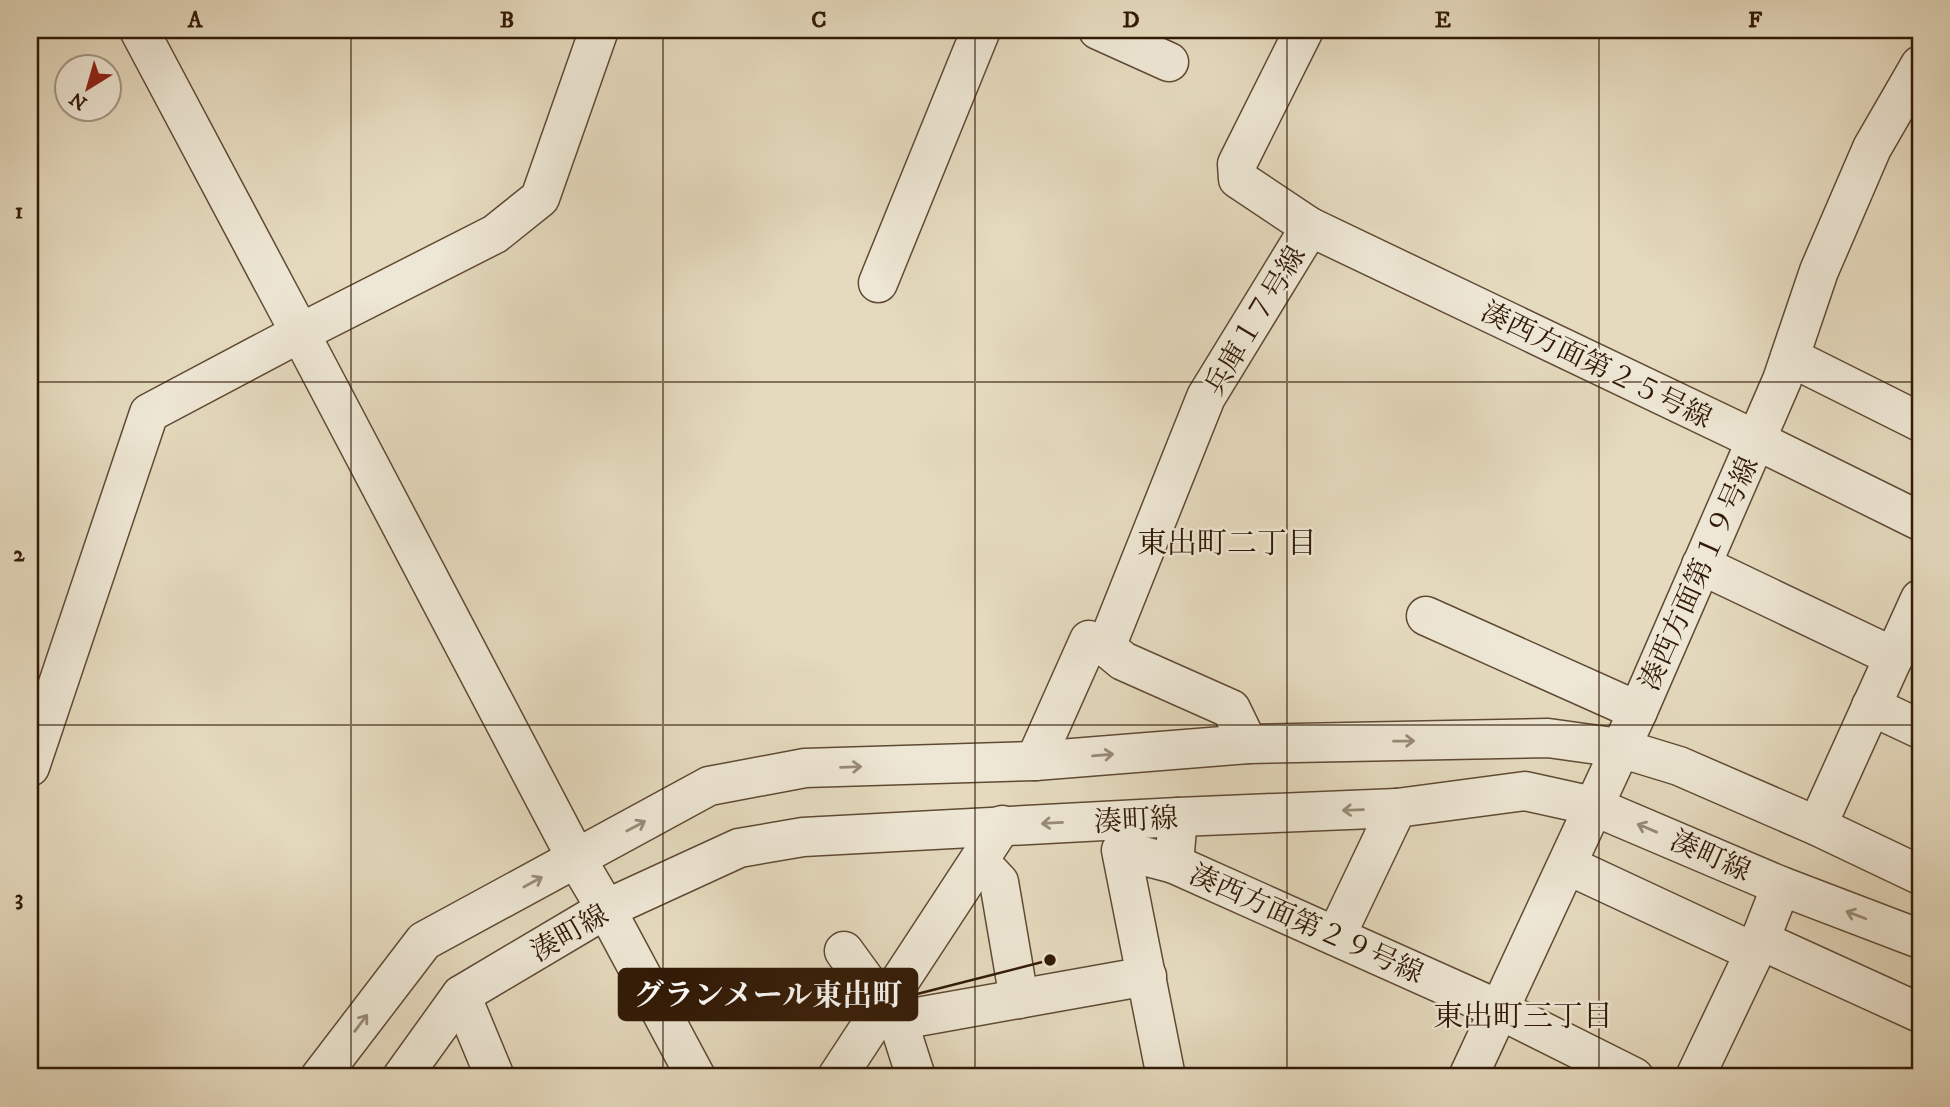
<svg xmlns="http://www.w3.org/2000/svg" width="1950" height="1107" font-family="'IM FELL DW Pica','Noto Serif JP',serif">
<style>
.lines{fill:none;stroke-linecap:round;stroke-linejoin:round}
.minor-casing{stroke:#5f4a34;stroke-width:41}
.minor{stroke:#eee7d5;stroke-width:38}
.oneway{stroke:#998b78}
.grid{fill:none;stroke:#321a06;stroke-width:2;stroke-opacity:0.55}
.labels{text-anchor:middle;stroke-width:5;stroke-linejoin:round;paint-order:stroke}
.street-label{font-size:28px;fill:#321a06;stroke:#eee7d5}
.neighbourhood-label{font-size:30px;fill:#321a06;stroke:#eee7d5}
.leader{fill:none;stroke:#321a06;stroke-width:2.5}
.callout-dot{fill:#321a06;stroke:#eee7d5;stroke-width:2.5}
.callout{fill:#321a06;stroke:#321a06;stroke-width:2.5}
.callout-label{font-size:30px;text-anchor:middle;font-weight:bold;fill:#fff}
.neatline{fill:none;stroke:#321a06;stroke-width:2.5}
.grid-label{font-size:23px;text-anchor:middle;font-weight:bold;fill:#321a06}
</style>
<rect width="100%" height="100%" fill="#e5dabe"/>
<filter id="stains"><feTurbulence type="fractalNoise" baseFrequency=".00286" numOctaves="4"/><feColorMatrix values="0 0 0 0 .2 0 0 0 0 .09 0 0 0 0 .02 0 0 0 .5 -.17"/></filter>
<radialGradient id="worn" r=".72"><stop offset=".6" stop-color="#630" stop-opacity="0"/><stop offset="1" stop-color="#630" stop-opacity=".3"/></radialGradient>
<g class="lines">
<defs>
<g id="minor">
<polyline points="139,30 300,333 576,858 606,909 696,1077"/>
<polyline points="1098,30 1169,62"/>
<polyline points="1304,30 1237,164 1238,179 1310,227 1756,440 1920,521"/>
<polyline points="878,283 981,30"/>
<polyline points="1790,357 1920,422"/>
<polyline points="1701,565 1894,657"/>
<polyline points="1426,616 1638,711"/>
<polyline points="1106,647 1206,397 1310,227"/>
<polyline points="1871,706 1920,729"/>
<polyline points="1035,761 1089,640 1106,647 1123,661 1231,709 1248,744"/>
<polyline points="30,767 149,413 300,333 495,234 540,198 599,30"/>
<polyline points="1178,817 1174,864 1500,1010 1634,1077"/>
<polyline points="1817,826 1920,599"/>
<polyline points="980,862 999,882 1019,999"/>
<polyline points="1567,865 1743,947 1758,945 1773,946 1920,1013"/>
<polyline points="1336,936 1397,808"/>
<polyline points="844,951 884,1006"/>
<polyline points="461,995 495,1077"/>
<polyline points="320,1077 424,941 709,786 805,768 1035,761 1248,744 1548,738 1620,748 1679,766 1817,826 1920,875"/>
<polyline points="402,1077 461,995 606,909 739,848 803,837 1178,817 1397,808 1525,791 1593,806 1781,886 1920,939"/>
<polyline points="837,1077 1002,825"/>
<polyline points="916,1077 900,1027 906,1019 1147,976"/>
<polyline points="1166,1077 1121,850 1174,864"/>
<polyline points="1468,1077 1638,711 1756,440 1782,380 1819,271 1872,148 1920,65"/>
<polyline points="1695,1077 1758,945 1781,886"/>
</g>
</defs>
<use href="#minor" class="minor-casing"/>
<use href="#minor" class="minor"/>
</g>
<defs><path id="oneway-shaft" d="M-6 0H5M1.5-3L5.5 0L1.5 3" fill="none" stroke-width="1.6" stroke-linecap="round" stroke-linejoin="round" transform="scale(1.75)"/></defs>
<g class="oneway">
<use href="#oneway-shaft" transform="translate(1404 741) rotate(-1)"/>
<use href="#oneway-shaft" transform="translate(1103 755) rotate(-5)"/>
<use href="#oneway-shaft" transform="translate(851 767) rotate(-2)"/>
<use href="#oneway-shaft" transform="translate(1353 810) rotate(178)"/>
<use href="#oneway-shaft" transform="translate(1052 823) rotate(177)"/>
<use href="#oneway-shaft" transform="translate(636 826) rotate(-28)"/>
<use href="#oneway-shaft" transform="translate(1647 828) rotate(-157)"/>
<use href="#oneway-shaft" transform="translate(533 882) rotate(-29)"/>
<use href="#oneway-shaft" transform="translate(1856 915) rotate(-159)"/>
<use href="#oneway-shaft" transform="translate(361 1023) rotate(-53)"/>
</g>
<path class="grid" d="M351 30V1077M663 30V1077M975 30V1077M1287 30V1077M1599 30V1077M30 382H1920M30 725H1920"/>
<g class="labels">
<g class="street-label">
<text transform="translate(1254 320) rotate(-59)" y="10">兵庫１７号線</text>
<text transform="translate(1597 364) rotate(26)" y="10">湊西方面第２５号線</text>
<text transform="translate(1698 573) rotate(-66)" y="10">湊西方面第１９号線</text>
<text transform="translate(1136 819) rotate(-3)" y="10">湊町線</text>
<text transform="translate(1711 855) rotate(24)" y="10">湊町線</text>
<text transform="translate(1307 923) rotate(24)" y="10">湊西方面第２９号線</text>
<text transform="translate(569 932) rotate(-30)" y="10">湊町線</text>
</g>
<g class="neighbourhood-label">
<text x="1227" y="553">東出町二丁目</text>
<text x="1523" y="1026">東出町三丁目</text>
</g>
</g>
<path class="leader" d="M1050 960L917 994"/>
<circle class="callout-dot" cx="1050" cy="960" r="7"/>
<rect class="callout" x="619" y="969" width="298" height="51" rx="7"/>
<g class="callout-label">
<text x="768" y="1005">グランメール東出町</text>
</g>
<rect width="1950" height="1107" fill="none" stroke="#e5dabe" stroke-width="77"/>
<g transform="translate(88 88) rotate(217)"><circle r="33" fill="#eee7d5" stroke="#a39582" stroke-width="2"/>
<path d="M0-5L12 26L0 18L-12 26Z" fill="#8f2418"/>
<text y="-10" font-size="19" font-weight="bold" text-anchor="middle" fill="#321a06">N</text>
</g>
<rect x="38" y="38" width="1874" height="1030" class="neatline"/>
<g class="grid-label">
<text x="195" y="27">A</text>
<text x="507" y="27">B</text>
<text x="819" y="27">C</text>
<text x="1131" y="27">D</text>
<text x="1443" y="27">E</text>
<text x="1755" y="27">F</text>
<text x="19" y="218">1</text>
<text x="19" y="561">2</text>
<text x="19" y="905">3</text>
</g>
<rect width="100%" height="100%" filter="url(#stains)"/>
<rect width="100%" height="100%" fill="url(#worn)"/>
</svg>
